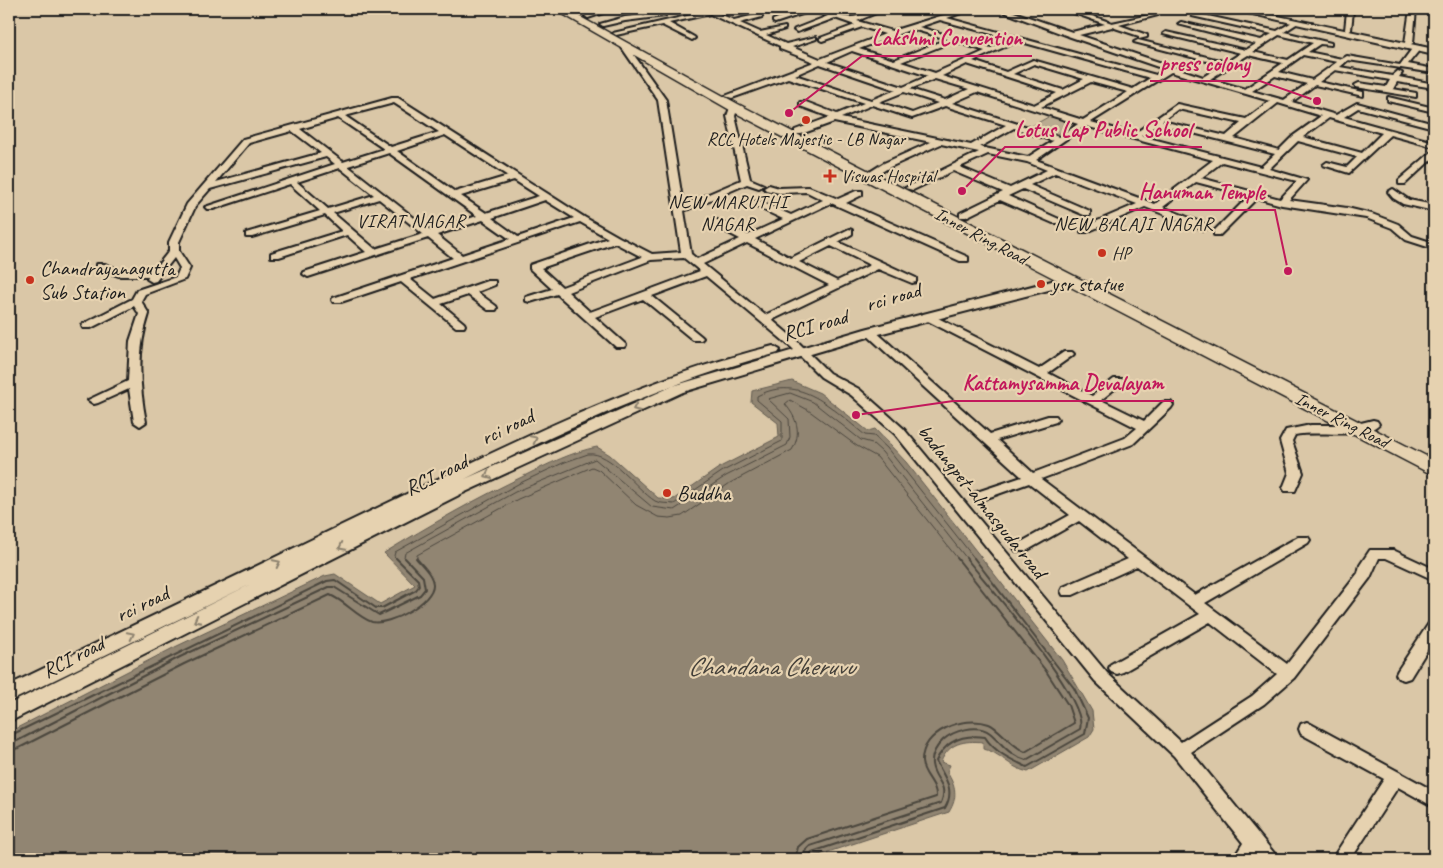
<svg xmlns="http://www.w3.org/2000/svg" width="1443" height="868" font-family="Caveat,sans-serif">
<style>
.green{fill:#baab90;stroke:#6b6456}
.water{fill:#918572;stroke:#625b50}
.lines{fill:none;stroke-linecap:round;stroke-linejoin:round}
.shore-far1{stroke:#4b463e;stroke-width:1}
.shore{stroke:#4b463e;stroke-width:2}
.minor-casing{stroke:#1c1c1c;stroke-width:4}
.major-casing{stroke:#1c1c1c;stroke-width:4}
.highway-casing{stroke:#1c1c1c;stroke-width:3}
.minor{fill:#e6d2b0;fill-rule:evenodd}
.major{fill:#e6d2b0;fill-rule:evenodd}
.highway{fill:#e6d2b0;fill-rule:evenodd}
.oneway{stroke:#8b806d}
.poi-dot{fill:#c8321e;stroke:#e6d2b0;stroke-width:2}
.labels{text-anchor:middle;stroke-width:4.5;stroke-linejoin:round;paint-order:stroke}
.far-poi-label{font-size:18px;fill:#1c1c1c;stroke:#e6d2b0;text-anchor:start}
.far-street-label{font-size:18px;fill:#1c1c1c;stroke:#e6d2b0}
.far-neighbourhood-label{font-size:19px;letter-spacing:1px;fill:#1c1c1c;stroke:#e6d2b0}
.poi-label{font-size:21px;fill:#1c1c1c;stroke:#e6d2b0;text-anchor:start}
.street-label{font-size:21px;fill:#1c1c1c;stroke:#e6d2b0}
.near-water-label{font-size:26px;font-style:italic;fill:#45413a;stroke:#e6d2b0}
.leader{fill:none;stroke:#c2185b;stroke-width:2}
.callout-dot{fill:#c2185b;stroke:#e6d2b0;stroke-width:2}
.callout-label{font-size:22px;text-anchor:middle;font-weight:bold;fill:#c2185b;stroke:#e6d2b0;stroke-width:4.5;stroke-linejoin:round;paint-order:stroke}
</style>
<rect width="100%" height="100%" fill="#dac7a7"/>
<filter id="ink" filterUnits="userSpaceOnUse"><feTurbulence type="fractalNoise" baseFrequency=".02" numOctaves="2"/><feDisplacementMap in="SourceGraphic" scale="10" xChannelSelector="R" yChannelSelector="G"/><feConvolveMatrix kernelMatrix="1 2 1 2 8 2 1 2 1" color-interpolation-filters="sRGB"/></filter>
<g filter="url(#ink)">
<polygon class="green" points="1050,116 1075,124 1057,134 1032,126"/>
<path class="water" d="M792 381 820 393 868 431 875 429 906 462 1062 660 1092 711 1094 729 1089 737 1028 772C1009 768 999 751 983 749V742C964 740 948 743 941 762L950 765 947 772C956 787 958 797 949 812L807 859H9V732L175 647 325 576 335 574 380 604 415 585 384 553C430 525 477 498 526 475 548 464 572 452 597 447L610 455 658 498 674 499 720 467 779 437 778 423 751 402 752 391Z"/>
<g class="lines">
<g class="shore-far1">
<path d="M397 559 394 556 395 552 518 484 565 462 588 454C611 451 636 489 655 501 660 504 668 503 674 504L723 471 782 441V421L757 400V396C801 373 832 409 865 435L874 436 887 448 975 559"/>
<polyline points="406,559 404,557 405,553 515,492 595,459 652,507 674,510 726,476 787,445 790,437 789,419 768,399 790,393 813,402 861,440 872,443 882,452 967,559"/>
<path d="M417 559V555L518 499 592 467 599 470 636 505 658 517 670 518 682 516 730 483 792 450C802 433 797 418 785 404L790 400 808 410 857 446 877 457 958 559"/>
</g>
<g class="shore">
<polyline points="9,736 327,581 335,580 376,608 382,608 416,590 419,586 418,580 396,558"/>
<polyline points="9,743 17,741 180,657 329,587 334,587 379,615 420,595 425,589 423,577 405,558"/>
<path d="M9 750 19 748 184 664 330 595C345 601 357 617 372 622 389 626 434 602 433 584 432 574 422 565 416 558"/>
<path d="M795 859 798 847 807 839 936 797C937 783 923 775 922 762 921 731 964 715 989 724 998 727 1010 745 1025 752L1074 723 1068 705 1046 671 957 558"/>
<path d="M802 859 804 852 810 846 941 803C949 783 934 781 932 764 931 755 937 746 943 740 953 731 977 723 990 733 1003 744 1008 755 1026 760L1080 729C1089 699 988 586 966 558"/>
<path d="M808 859 812 852 945 808C956 789 944 777 936 761 946 740 963 734 985 737 994 752 1012 760 1027 767L1085 734 1088 718 1074 688 974 558"/>
</g>
<defs>
<g id="minor">
<polygon points="606,9 615,9 588,18 585,16"/>
<path d="M717 9H728L717 13 734 20 755 15 756 13 766 9H775L762 15V17L740 23 760 32 785 27V29L766 35 786 44 816 37V39L792 47 820 59 885 34 862 27 822 41 820 40V38L855 25 835 18 797 32 794 30 795 29 828 16 811 11 775 23 773 22V20C786 15 801 8 815 9 832 10 842 22 860 15L843 9C851 9 857 11 865 12 871 13 879 9 886 9L857 21 892 31 963 9H972L947 18 1156 75 1164 69 1068 36 996 9H1005L1072 32 1105 24 1063 9H1072L1112 23 1158 13V15L1119 25 1147 35V37L1139 39V36L1112 27 1079 35 1203 77 1222 65 1134 42 1138 40 1227 62 1241 53 1163 34 1166 32 1246 50 1256 44 1178 24 1181 22 1261 40 1272 34 1192 16V14L1194 13 1277 31 1294 21H1298V23L1284 32 1331 43V45L1320 44 1308 52 1342 59 1347 56 1400 65 1414 46H1420L1421 48 1408 64 1434 69V73L1348 60 1340 67 1392 76 1398 71 1402 73 1399 77 1434 84V88L1397 82 1393 89 1416 93V97L1356 87 1355 85 1359 83 1386 87 1390 80 1335 70 1319 82 1363 92V96L1315 85 1292 102 1336 115 1357 103 1434 124V128L1358 108 1344 117 1434 142V147L1390 135 1349 173 1323 165 1327 162 1347 167 1357 157 1298 141 1269 169 1307 180 1289 200 1347 208 1372 214 1398 224 1412 236 1434 243V249L1406 240 1392 228 1366 218 1282 205 1257 198 1220 235H1214V231L1249 196 1196 182 1163 207 1207 225 1209 227 1204 230 1145 207 1087 232H1081V228L1137 204 1055 173 1030 185 1090 211V215H1084L1023 189 1008 196 1059 219V223H1053L1000 200 966 217H960V213L1003 192 953 171 913 190 905 188 979 152 941 144 890 167 868 180 864 177 865 175 884 163 931 142 834 122 801 134H795V130L830 117 800 106V102H806L837 114 864 103 788 78 732 98 725 96 814 62 780 49V46L710 14 669 23 694 37 695 38 692 40 662 25 616 35 613 33ZM940 20 1010 39 991 48 919 27ZM912 29 947 39 894 60 859 49ZM1279 35 1313 43 1288 60 1253 52ZM954 41 985 51 935 73 901 62ZM1018 41 1150 78 1133 89 1033 60 1006 72 973 61ZM852 51 928 76 903 87 827 62ZM1248 55 1283 63 1245 89 1210 79ZM1303 55 1337 62 1312 80 1279 72ZM820 64 896 90 871 100 795 75ZM967 64 1057 93 1034 105 942 76ZM1034 64 1084 79 1063 90 1013 74ZM1171 72 1270 101 1246 119 1177 104 1134 134 1091 122ZM1275 76 1307 84 1284 100 1252 91ZM935 79 969 89 945 100 910 89ZM1091 82 1128 92 1083 120 1041 107ZM904 92 938 103 912 113 879 102ZM977 92 1078 124 1059 137 952 103ZM1278 103 1321 116 1293 136 1279 150 1234 138ZM872 105 912 118 945 106 1006 125 971 145 841 118ZM1178 109 1241 123 1226 136 1162 121ZM1329 118 1382 133 1362 153 1303 137ZM1158 124 1275 154 1261 167 1141 136ZM1085 126 1213 160 1155 204 1036 160ZM1014 128 1053 141 1028 157 980 147ZM988 154 1027 162 1047 170 1010 188 960 167ZM1222 162 1297 181 1280 199 1201 178Z"/>
<polygon points="1350,9 1353,11 1351,30 1348,32 1345,30 1347,11"/>
<polygon points="1410,9 1416,9 1413,43 1409,45 1405,43"/>
<polygon points="663,13 665,14 665,16 625,21 603,26 600,24 625,17"/>
<path d="M624 43 626 44 666 100 683 205 741 180 727 116 731 105 738 107 735 116 750 179 764 185 759 188 747 184 684 211 691 254 697 259 740 239 711 224V220H717L748 235 783 219 753 205V201H759L791 215 823 200 807 192 779 193 766 190 764 188 769 185 779 188 809 187 838 199 856 191H862V195L846 203 968 257V261H960L831 203 755 239 791 258 849 229 852 230V234L838 242 916 278V282L912 283 878 269 772 320 799 343 829 373 859 389 903 428 1107 673 1181 742 1252 696 1277 674 1210 622 1123 672 1117 674 1111 672 1109 668 1111 664 1200 614 1137 566 1073 595H1063L1061 591 1063 587 1128 559 1079 521 1026 551H1016L1014 548 1016 545 1070 515 1029 483 984 499H974L972 496 974 493 1022 477 866 334 864 332 866 330H874L990 434 1048 416H1056L1058 419 1056 422 997 440 1033 473 1125 438 1137 428 924 319 923 317 924 315H932L1039 369 1064 352H1072L1074 354 1072 356 1048 373 1092 396 1114 379H1122L1124 381 1122 383 1101 400 1144 421 1163 402H1171L1173 405 1171 408 1133 444 1041 479 1195 595 1298 537H1308L1310 540 1308 543 1205 603 1287 664 1358 573 1360 565 1370 550H1393L1434 569V580L1386 558H1379L1370 578 1294 678 1264 704 1191 752 1274 853 1276 859H1256L1254 857 1253 859H1233L1243 843 1174 756 1095 681 895 434 851 395 821 377 791 347 706 276 652 296 701 336 703 338 701 340H693L643 299 595 317 624 343 626 345 624 347H616L557 294 530 302 526 301V297L552 289 530 269V265L608 238 580 222 410 279 435 299 487 281H495V285L477 292 496 306 497 308 496 310H488L468 295 441 304 464 323 465 325 464 327H456L401 282 341 302H333L332 300 333 298 453 258 428 238 308 277 303 274 304 272 366 252 347 235 279 257H271V253L342 231 325 215 252 237H246V233L320 211 290 184 213 209H207L205 207 335 164 326 157 210 189 196 205 179 242V251L190 268 185 279 145 294 141 301 149 314C137 350 139 385 146 422L140 426 134 422 129 389 98 403 94 404 88 400 128 381 130 341 139 314 134 306 91 328H83L82 326 83 324 132 299 137 290 176 277 180 268 174 258 156 281 152 282 147 279 149 276H119L97 268V264H105L120 270H154L169 251V242L187 204 243 139 392 98H398L584 217 619 237 652 254 681 252 658 100 620 45ZM394 103 439 132 391 147 345 116ZM338 118 384 149 343 162 300 129ZM292 131 321 153 216 182 249 143ZM445 135 508 176 455 192 397 151ZM389 153 477 216 431 231 348 166ZM340 168 374 195 328 209 297 182ZM514 180 539 196 486 213 461 196ZM379 199 423 234 375 249 333 213ZM545 200 574 218 518 237 492 218ZM483 220 510 239 462 255 437 235ZM615 243 642 257 562 287 541 268ZM747 243 829 285 765 315 703 264ZM831 246 870 265 837 281 799 262ZM684 258 700 271 590 312 568 292 651 260Z"/>
<polygon points="1388,97 1434,108 1434,112 1388,101"/>
<polygon points="1434,150 1434,157 1405,184 1399,184 1399,180"/>
<polygon points="1393,189 1409,200 1434,205 1434,211 1403,204 1393,198 1388,192"/>
<path d="M1373 420 1377 421 1379 424C1365 440 1316 430 1295 435L1292 441 1303 473 1295 491H1285L1283 488 1289 473 1280 441 1286 430 1311 425H1353Z"/>
<polygon points="1434,621 1434,639 1410,678 1404,680 1398,678 1396,674 1398,670 1429,623"/>
<polygon points="1307,722 1434,791 1434,807 1398,787 1351,859 1332,859 1384,779 1301,734 1299,729 1301,724"/>
</g>
<g id="major">
<polygon points="1230,9 1245,9 1434,49 1434,55"/>
<path d="M1067 277 1074 281 1072 284 875 335 683 392 461 494 9 722V704L251 584 9 702V685C138 623 267 561 396 499 519 440 640 379 773 346L780 350 778 353C668 381 567 429 465 479L673 386 865 329Z"/>
</g>
<polygon id="highway" points="554,9 566,9 738,104 1434,460 1434,474 1427,472 730,110"/>
</defs>
<use href="#minor" class="minor-casing"/>
<use href="#major" class="major-casing"/>
<use href="#highway" class="highway-casing"/>
<use href="#minor" class="minor"/>
<use href="#major" class="major"/>
<use href="#highway" class="highway"/>
</g>
<defs><path id="oneway-chevron" d="M-2-3.5L2.5 0L-2 3.5" fill="none" stroke-width="1.6" stroke-linecap="round" stroke-linejoin="round" transform="scale(1.25)"/></defs>
<g class="oneway">
<use href="#oneway-chevron" transform="translate(636 408) rotate(156)"/>
<use href="#oneway-chevron" transform="translate(534 439) rotate(-26)"/>
<use href="#oneway-chevron" transform="translate(488 475) rotate(156)"/>
<use href="#oneway-chevron" transform="translate(342 547) rotate(153)"/>
<use href="#oneway-chevron" transform="translate(277 563) rotate(-26)"/>
<use href="#oneway-chevron" transform="translate(197 620) rotate(153)"/>
<use href="#oneway-chevron" transform="translate(131 635) rotate(-26)"/>
</g>
</g>
<g class="poi-dot">
<circle cx="806" cy="120" r="5"/>
<path d="M827.5 168.5h5v5h5v5h-5v5h-5v-5h-5v-5h5z"/>
<circle cx="1102" cy="253" r="5"/>
<circle cx="30" cy="280" r="5"/>
<circle cx="1041" cy="284" r="5"/>
<circle cx="667" cy="493" r="5"/>
</g>
<g class="labels">
<g class="far-poi-label">
<text x="806" y="145" text-anchor="middle">RCC Hotels Majestic - LB Nagar</text>
<text x="841" y="182">Viswas Hospital</text>
<text x="1112" y="259">HP</text>
</g>
<g class="far-street-label">
<text transform="translate(981 236) rotate(28)" y="6">Inner Ring Road</text>
<text transform="translate(1342 420) rotate(27)" y="6">Inner Ring Road</text>
</g>
<g class="far-neighbourhood-label">
<text x="728" y="208">NEW MARUTHI<tspan x="728" dy="22">NAGAR</tspan></text>
<text x="411" y="227">VIRAT NAGAR</text>
<text x="1134" y="230">NEW BALAJI NAGAR</text>
</g>
<g class="poi-label">
<text x="40" y="275">Chandrayanagutta<tspan x="40" dy="24">Sub Station</tspan></text>
<text x="1051" y="291">ysr statue</text>
<text x="677" y="500">Buddha</text>
</g>
<g class="street-label">
<text transform="translate(893 297) rotate(-16)" y="7">rci road</text>
<text transform="translate(815 325) rotate(-16)" y="7">RCI road</text>
<text transform="translate(507 427) rotate(-26)" y="7">rci road</text>
<text transform="translate(436 475) rotate(-26)" y="7">RCI road</text>
<text transform="translate(982 501) rotate(51)" y="7">badangpet-almasguda road</text>
<text transform="translate(142 604) rotate(-26)" y="7">rci road</text>
<text transform="translate(73 657) rotate(-27)" y="7">RCI road</text>
</g>
<g class="near-water-label">
<text x="771" y="675">Chandana Cheruvu</text>
</g>
</g>
<path class="leader" d="M789 113L862 56H1032M1317 101L1260 81H1150M962 191L1005 147H1202M1288 271L1275 210H1129M856 415L953 401H1174"/>
<g class="callout-dot">
<circle cx="789" cy="113" r="5"/>
<circle cx="1317" cy="101" r="5"/>
<circle cx="962" cy="191" r="5"/>
<circle cx="1288" cy="271" r="5"/>
<circle cx="856" cy="415" r="5"/>
</g>
<g class="callout-label">
<text x="947" y="45">Lakshmi Convention</text>
<text x="1205" y="71">press colony</text>
<text x="1103" y="137">Lotus Lap Public School</text>
<text x="1202" y="199">Hanuman Temple</text>
<text x="1063" y="390">Kattamysamma Devalayam</text>
</g>
<rect width="1443" height="868" fill="none" stroke="#e6d2b0" stroke-width="30"/>
<rect x="15" y="15" width="1413" height="838" fill="none" stroke="#1c1c1c" stroke-width="2" filter="url(#ink)"/>
</svg>
